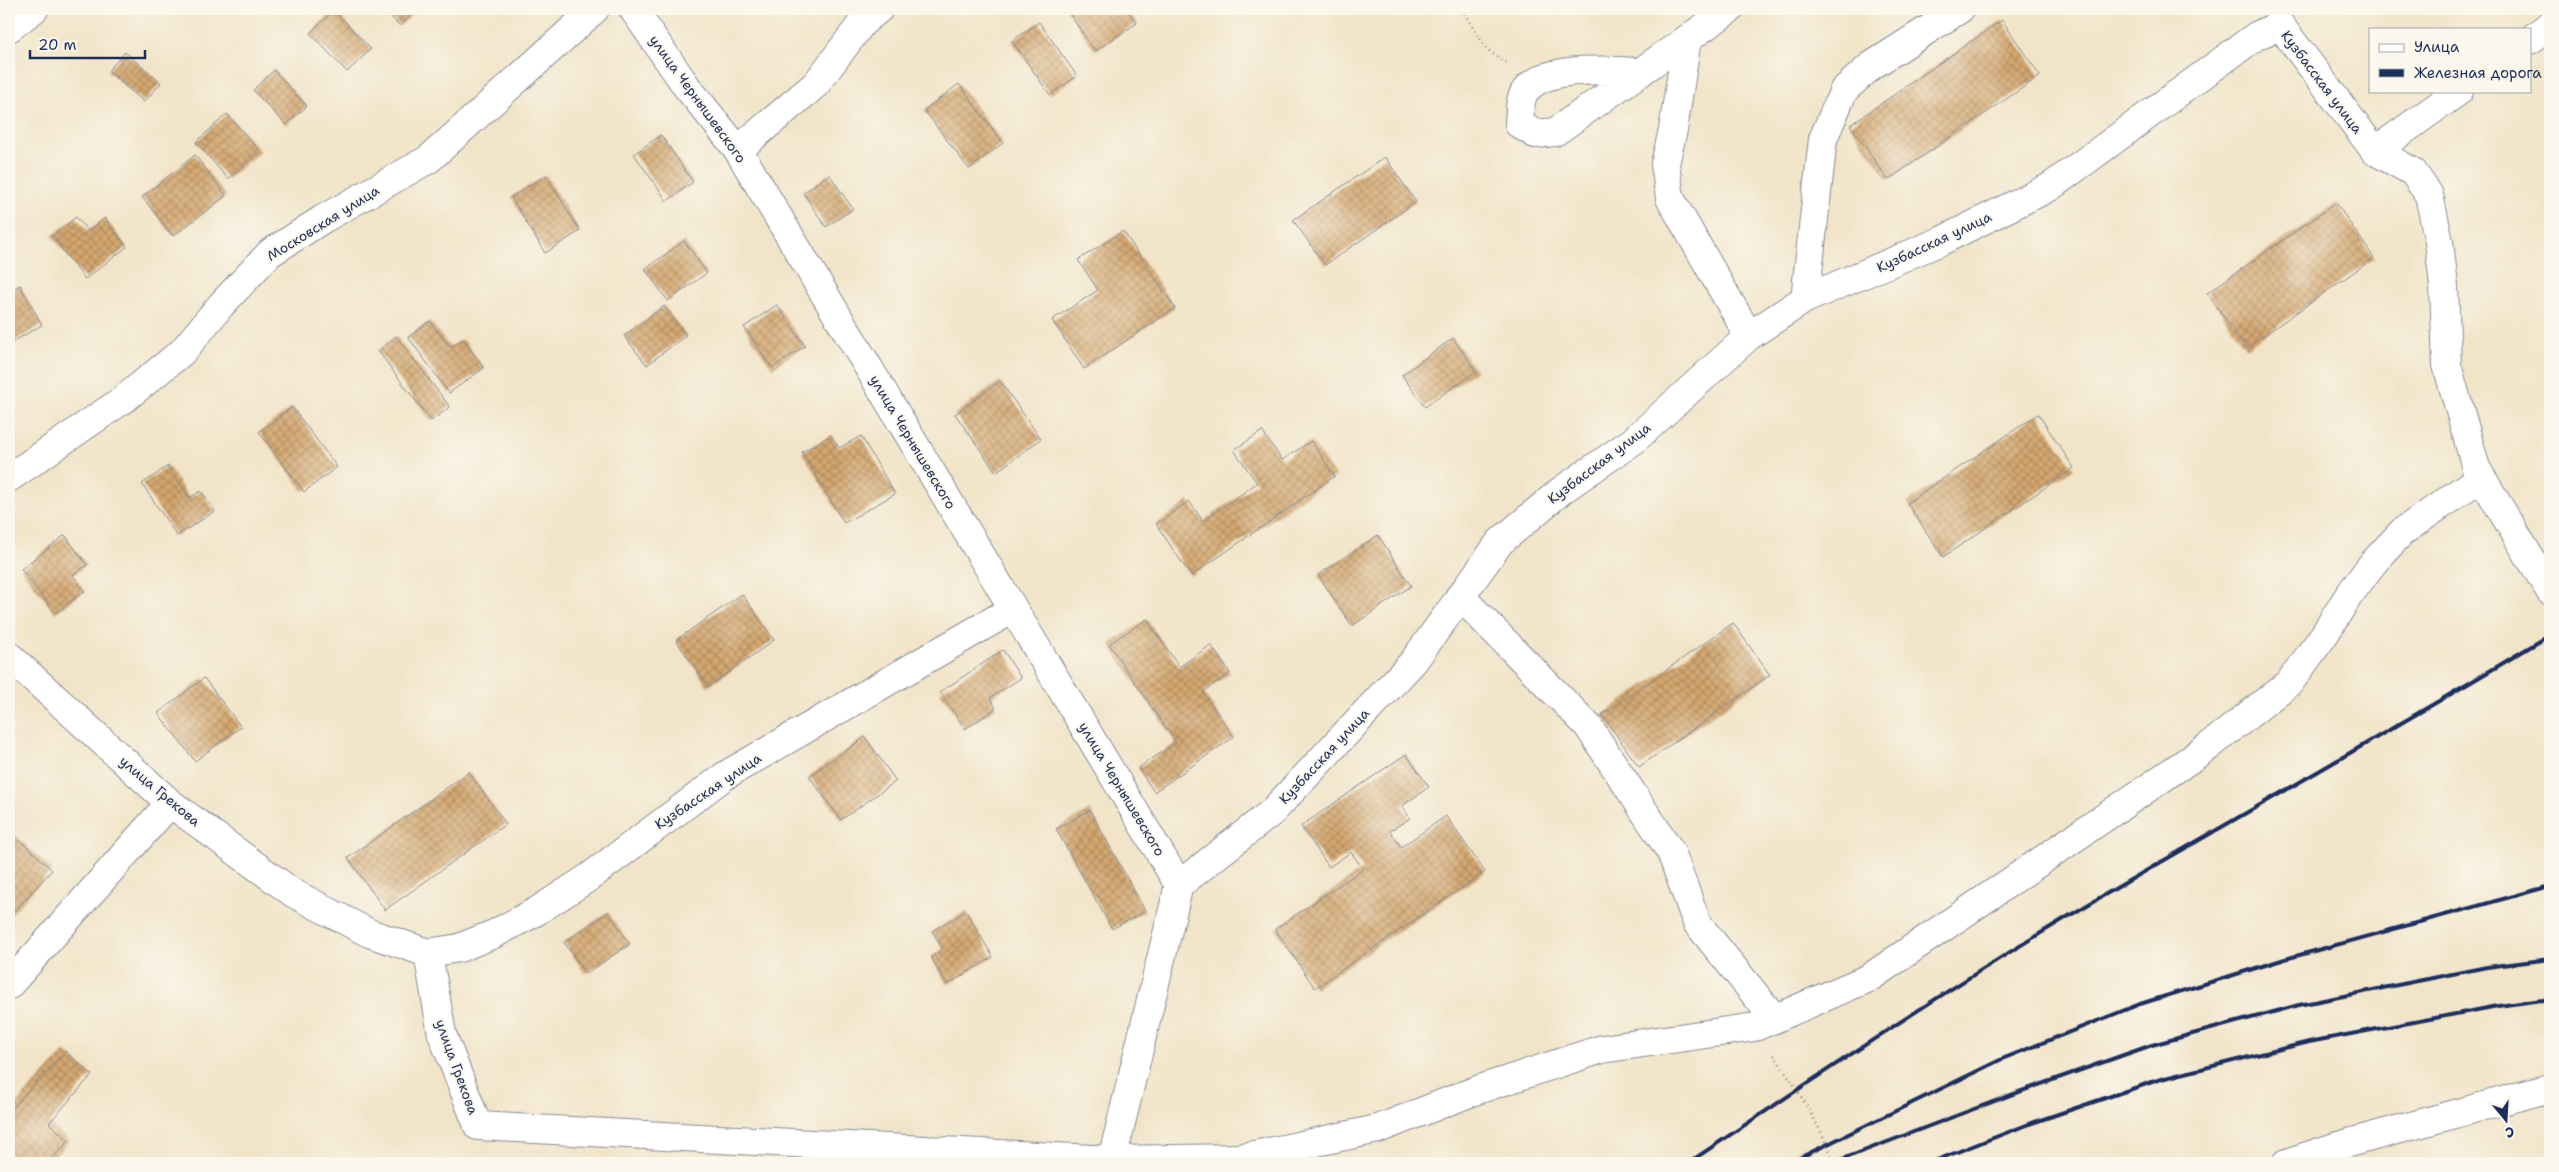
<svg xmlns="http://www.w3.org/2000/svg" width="2559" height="1172" font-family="'Shantell Sans',sans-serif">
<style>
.building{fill:url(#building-cross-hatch)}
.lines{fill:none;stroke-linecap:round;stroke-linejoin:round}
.minor-casing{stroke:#868a93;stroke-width:30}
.path{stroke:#868a93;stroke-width:3;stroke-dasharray:1 4;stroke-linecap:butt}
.minor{stroke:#fff;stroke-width:28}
.rail{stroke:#1b2f5e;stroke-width:4}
.labels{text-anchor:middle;stroke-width:4;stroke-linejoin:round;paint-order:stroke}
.street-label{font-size:14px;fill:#1b2f5e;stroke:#fbf7ec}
</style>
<defs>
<pattern id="building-cross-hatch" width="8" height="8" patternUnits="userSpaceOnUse" patternTransform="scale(1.25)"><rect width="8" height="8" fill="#d5a870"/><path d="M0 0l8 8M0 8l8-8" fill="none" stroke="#ac895f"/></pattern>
</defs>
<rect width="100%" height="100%" fill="#fbf7ec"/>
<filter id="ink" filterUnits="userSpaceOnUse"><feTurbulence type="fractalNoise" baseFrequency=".02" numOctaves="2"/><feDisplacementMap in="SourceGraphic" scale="10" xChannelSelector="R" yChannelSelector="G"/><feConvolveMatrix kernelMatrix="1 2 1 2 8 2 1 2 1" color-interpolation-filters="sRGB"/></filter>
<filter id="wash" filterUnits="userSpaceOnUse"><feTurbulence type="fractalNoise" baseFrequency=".0096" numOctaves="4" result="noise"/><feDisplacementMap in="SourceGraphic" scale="20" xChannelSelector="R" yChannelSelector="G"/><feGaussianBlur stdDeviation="1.12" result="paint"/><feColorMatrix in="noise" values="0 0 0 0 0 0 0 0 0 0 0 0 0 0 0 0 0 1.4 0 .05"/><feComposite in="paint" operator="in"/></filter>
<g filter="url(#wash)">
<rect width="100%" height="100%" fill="#f1e4c8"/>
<g id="blocks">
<g class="building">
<polygon points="383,9 418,9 400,26"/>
<polygon points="1066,9 1127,9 1137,23 1095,51"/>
<polygon points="334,10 371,49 347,72 310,33"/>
<polygon points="2002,20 2040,76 1888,180 1850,125"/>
<polygon points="1039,22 1077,76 1050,95 1012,41"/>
<polygon points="125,52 161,83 144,102 108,71"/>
<polygon points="274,70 307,106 286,125 253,90"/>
<polygon points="959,84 1003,143 969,169 924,110"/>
<polygon points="227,114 260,151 228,179 196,142"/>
<polygon points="661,135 693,182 667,201 634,154"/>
<polygon points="195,155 226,196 173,236 142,197"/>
<polygon points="1385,157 1416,202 1325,265 1293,220"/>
<polygon points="829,174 853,209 826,227 803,193"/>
<polygon points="546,175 580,231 545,253 511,197"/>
<polygon points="2336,203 2374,258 2246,348 2207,293"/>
<polygon points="76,217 88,231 105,218 127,247 85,279 52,236"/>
<polygon points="1123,231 1175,308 1084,369 1052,320 1098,290 1078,260"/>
<polygon points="684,241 707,273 668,301 645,269"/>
<polygon points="20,285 42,325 9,344 9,292"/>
<polygon points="777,305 805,346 772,368 744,327"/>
<polygon points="664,306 686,335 647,365 624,336"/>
<polygon points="430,321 450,347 463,339 484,368 449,393 408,337"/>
<polygon points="396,336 450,407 431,421 378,351"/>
<polygon points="1453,338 1476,371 1425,407 1402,375"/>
<polygon points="1000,381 1041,439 996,472 955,414"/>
<polygon points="292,407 337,467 304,492 259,432"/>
<polygon points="2038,414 2074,468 1943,557 1907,503"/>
<polygon points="1262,431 1282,460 1311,441 1335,476 1191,576 1156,524 1189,501 1203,521 1257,483 1234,450"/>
<polygon points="831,435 839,448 861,436 895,494 844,523 802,452"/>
<polygon points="168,466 189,498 201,491 215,511 177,536 142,484"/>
<polygon points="65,535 87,565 73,575 85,591 55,613 21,569"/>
<polygon points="1378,535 1411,586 1352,626 1318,575"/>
<polygon points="742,594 774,640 708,687 676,640"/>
<polygon points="1147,619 1179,667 1211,645 1230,673 1203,692 1234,737 1154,792 1138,768 1176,743 1109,644"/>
<polygon points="1733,623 1770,675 1639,767 1602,715"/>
<polygon points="1003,650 1021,678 990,698 996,708 965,729 940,692"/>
<polygon points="204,678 241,727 195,761 158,713"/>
<polygon points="865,737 896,781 841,820 809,776"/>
<polygon points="1406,754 1429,787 1402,806 1410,818 1390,831 1401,847 1446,816 1485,872 1315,988 1275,929 1363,869 1351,852 1329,867 1301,826"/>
<polygon points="469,772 506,824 385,910 348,858"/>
<polygon points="1090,810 1145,911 1112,929 1056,829"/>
<polygon points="9,830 52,870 9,917"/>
<polygon points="966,911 993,957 947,985 931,957 943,949 932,931"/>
<polygon points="608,912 630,944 585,974 564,942"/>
<polygon points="65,1051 92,1075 49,1123 69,1141 48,1163 9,1163 9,1112"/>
</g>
</g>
</g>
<g filter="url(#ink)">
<use href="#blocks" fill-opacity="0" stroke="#868a93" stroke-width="1"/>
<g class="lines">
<defs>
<g id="minor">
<polyline points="633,9 687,87 738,150 1179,885"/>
<polyline points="9,28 34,9"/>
<polyline points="1687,39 1673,130 1665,164 1670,198 1749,336"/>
<polyline points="2530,40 2550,25"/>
<path d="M1641 72C1609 71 1548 64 1526 90 1519 98 1520 114 1519 124L1535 134 1555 132 1730 9"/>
<polyline points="738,150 816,84 862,23 879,9"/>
<polyline points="2375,151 2459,91"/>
<polyline points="1805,299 1823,139 1844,90 1871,66 1960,9"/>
<polyline points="9,478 124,399 182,352 221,305 270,253 323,219 429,159 595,9"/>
<polyline points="1460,596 1588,726 1671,852 1697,923 1775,1019"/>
<polyline points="9,656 170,803 293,893 369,933 428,953 459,948 494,934 537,911 588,878 726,775 1013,609"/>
<polyline points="428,953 442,1034 478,1126 1112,1160 1240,1158 1378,1129 1477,1090 1602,1049 1755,1027 1869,978 2208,747 2290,682 2324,635 2349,595 2373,563 2402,532 2481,477"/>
<polyline points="9,985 170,803"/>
<polyline points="1112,1160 1179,885 1272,812 1413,662 1500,542 1562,490 1633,441 1749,336 1805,299 1941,241 2050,187 2256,36 2280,25 2375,151 2413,172 2429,195 2439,242 2444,286 2447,365 2476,468 2550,591"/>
<polyline points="2286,1163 2338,1146 2550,1088"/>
</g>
</defs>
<use href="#minor" class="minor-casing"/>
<g class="path">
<polyline points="1462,9 1486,49 1507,63"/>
<path d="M1774 1055C1798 1089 1819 1124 1835 1163"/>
</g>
<use href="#minor" class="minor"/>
<g class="rail">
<path d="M1688 1163C1820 1075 1952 985 2089 904 2243 814 2398 727 2550 635"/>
<polyline points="1789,1163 2002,1059 2140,1004 2285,959 2550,886"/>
<polyline points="1832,1163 2016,1093 2152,1045 2299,1005 2487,967 2550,959"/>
<polyline points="1929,1163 2029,1124 2161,1079 2309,1042 2498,1006 2550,999"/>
</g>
</g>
</g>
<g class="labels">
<g class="street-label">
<text transform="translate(2322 82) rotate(53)" y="5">Кузбасская улица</text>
<text transform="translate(698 99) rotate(54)" y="5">улица Чернышевского</text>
<text transform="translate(323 223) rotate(-32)" y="5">Московская улица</text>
<text transform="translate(1934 242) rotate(-25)" y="5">Кузбасская улица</text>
<text transform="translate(913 442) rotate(59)" y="5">улица Чернышевского</text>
<text transform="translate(1599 463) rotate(-37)" y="5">Кузбасская улица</text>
<text transform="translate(1324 756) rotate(-47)" y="5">Кузбасская улица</text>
<text transform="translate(1122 789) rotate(59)" y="5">улица Чернышевского</text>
<text transform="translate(160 791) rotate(40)" y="5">улица Грекова</text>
<text transform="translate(708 791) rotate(-34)" y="5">Кузбасская улица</text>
<text transform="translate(457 1067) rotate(70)" y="5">улица Грекова</text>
</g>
</g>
<rect width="2559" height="1172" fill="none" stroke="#fbf7ec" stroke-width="30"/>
<rect x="2369" y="28" width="162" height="65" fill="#fbf7ec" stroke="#a1a7b3"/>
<rect x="2379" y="44" width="25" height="8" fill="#ffffff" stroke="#a1a7b3"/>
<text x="2414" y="52" font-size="15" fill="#1b2f5e">Улица</text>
<rect x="2379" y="69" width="25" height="8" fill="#1b2f5e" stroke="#a1a7b3"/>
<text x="2414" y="78" font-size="15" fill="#1b2f5e">Железная дорога</text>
<g transform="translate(2506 1120) rotate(162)" stroke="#fbf7ec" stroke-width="4" paint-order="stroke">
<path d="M0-4L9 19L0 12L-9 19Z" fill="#1b2f5e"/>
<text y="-8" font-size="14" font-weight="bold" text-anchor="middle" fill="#1b2f5e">С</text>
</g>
<path d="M30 50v8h115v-8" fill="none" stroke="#1b2f5e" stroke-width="2.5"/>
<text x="38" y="50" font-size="15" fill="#1b2f5e" stroke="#fbf7ec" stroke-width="4" paint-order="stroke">20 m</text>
</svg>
